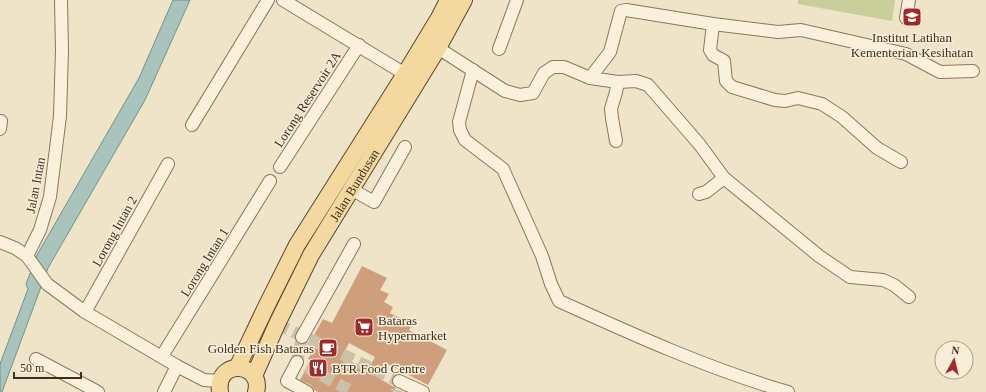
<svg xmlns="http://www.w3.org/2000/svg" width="986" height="392" font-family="'Times New Roman',serif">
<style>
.green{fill:#c9cf9b}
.water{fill:#a9c4bc;stroke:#6f938a}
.building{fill:#cf9f7d;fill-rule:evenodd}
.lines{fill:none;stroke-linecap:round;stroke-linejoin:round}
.minor-tunnel{stroke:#ccc0a6;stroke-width:12;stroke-dasharray:12 6;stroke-linecap:butt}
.minor-casing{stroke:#8d765c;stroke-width:14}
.major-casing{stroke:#5b4430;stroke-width:18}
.minor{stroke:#faf1dc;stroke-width:12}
.major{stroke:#f3d9a0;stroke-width:16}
.labels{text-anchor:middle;stroke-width:3;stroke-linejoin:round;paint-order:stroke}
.poi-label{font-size:13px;fill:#3d2e20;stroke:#f7eed8;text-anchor:start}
.street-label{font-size:13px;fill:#3d2e20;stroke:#f7eed8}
</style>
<rect width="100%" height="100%" fill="#f0e4c8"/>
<polygon class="green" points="798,0 895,0 892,21 798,4"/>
<polygon class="water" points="173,0 190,0 145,100 48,268 2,392 0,392 0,364 28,289 26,284 37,255 139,78"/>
<path class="building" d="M362 266 387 278 380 290 389 294 384 302 393 307 390 313 412 324 409 330 447 350 428 385 388 364 380 379 396 388 393 392H318L314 390 311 385 300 380 311 360 308 359 320 338 314 335 323 319 332 323ZM349 343 375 357 368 370 342 357Z"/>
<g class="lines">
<g class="minor-tunnel">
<polyline points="277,324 399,381 397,392"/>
<polyline points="302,337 297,362 353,392"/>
</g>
<defs>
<g id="minor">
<polyline points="61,0 62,50 60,116 50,197 40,230 27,256 47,284 85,312 177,366 204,380 220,381"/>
<polyline points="283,0 405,74"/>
<polyline points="906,18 909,0"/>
<polyline points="713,24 710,50 713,55 724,61 726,81 732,87 775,100 785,101 798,98 822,104 842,117 877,148 901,162"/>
<polyline points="438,48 505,91 520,95 533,93 544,73 553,67 564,67 590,78 618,82 636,81 648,85 700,145 724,178 819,256 850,277 883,280 894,285 909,297"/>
<polyline points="499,49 517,0"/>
<path d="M473 70 459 122 460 130 465 140 503 169 542 256 551 284 559 301C634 335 709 369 788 392"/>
<polyline points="590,78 610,52 621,11 626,10 713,24 778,32 801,30 906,54 940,72 973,71"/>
<polyline points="192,125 268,0"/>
<polyline points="0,129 1,121"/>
<polyline points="616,141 612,118 611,109 616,92 618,82"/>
<polyline points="280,167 359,45"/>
<polyline points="351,189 374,202 405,147"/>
<polyline points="699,194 706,192 724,178"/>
<polyline points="0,242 15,248 27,256"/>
<polyline points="85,312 168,164"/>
<polyline points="302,337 354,244"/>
<polyline points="162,356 270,181"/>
<polyline points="36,359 98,392"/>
<polyline points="297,362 287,381 307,392"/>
<polyline points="399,381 423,392"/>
<polyline points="164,392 177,366"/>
</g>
<g id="major">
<polyline points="237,368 266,307 297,245 405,74 439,18 448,0"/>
<path id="s1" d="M254 376 277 324 311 255 438 48 464 0"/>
<path d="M220 392C215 357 264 363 256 392"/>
</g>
</defs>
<use href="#minor" class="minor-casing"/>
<use href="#major" class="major-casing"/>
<use href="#minor" class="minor"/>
<use href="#major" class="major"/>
</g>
<defs>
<symbol id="school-square" viewBox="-11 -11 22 22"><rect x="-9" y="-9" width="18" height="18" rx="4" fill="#9e2a2b" stroke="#f7eed8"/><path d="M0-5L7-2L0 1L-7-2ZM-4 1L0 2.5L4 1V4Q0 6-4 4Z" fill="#fff"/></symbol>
<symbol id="supermarket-square" viewBox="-11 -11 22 22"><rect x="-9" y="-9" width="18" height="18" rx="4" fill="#9e2a2b" stroke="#f7eed8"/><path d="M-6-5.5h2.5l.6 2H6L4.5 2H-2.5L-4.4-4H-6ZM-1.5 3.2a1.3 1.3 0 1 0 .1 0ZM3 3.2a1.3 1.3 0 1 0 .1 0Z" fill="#fff"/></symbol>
<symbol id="cafe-square" viewBox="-11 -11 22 22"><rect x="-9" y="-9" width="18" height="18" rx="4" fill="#9e2a2b" stroke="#f7eed8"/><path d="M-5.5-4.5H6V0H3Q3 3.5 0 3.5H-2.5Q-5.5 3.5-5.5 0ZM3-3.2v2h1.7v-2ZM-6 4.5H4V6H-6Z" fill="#fff"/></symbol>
<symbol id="restaurant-square" viewBox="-11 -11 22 22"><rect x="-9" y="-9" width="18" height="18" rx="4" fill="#9e2a2b" stroke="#f7eed8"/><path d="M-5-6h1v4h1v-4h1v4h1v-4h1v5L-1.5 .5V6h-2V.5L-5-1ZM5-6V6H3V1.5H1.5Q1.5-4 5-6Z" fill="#fff"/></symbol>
</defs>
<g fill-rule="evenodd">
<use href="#school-square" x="901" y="6" width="22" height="22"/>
<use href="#supermarket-square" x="353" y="316" width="22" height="22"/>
<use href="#cafe-square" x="317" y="337" width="22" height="22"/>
<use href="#restaurant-square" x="307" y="357" width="22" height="22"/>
</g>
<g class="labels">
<g class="poi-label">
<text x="912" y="42" text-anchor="middle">Institut Latihan<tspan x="912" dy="15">Kementerian Kesihatan</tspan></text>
<text x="378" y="325">Bataras<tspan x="378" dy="15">Hypermarket</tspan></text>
<text x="314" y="353" text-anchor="end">Golden Fish Bataras</text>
<text x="332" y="373">BTR Food Centre</text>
</g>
<g class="street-label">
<text transform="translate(307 99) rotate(-57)" y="5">Lorong Reservoir 2A</text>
<text transform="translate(35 185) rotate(-79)" y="5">Jalan Intan</text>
<text dy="5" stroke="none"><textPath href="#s1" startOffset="216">Jalan Bundusan</textPath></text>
<text transform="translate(114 231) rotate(-61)" y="5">Lorong Intan 2</text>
<text transform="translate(204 262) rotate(-58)" y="5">Lorong Intan 1</text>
</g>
</g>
<g transform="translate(954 360) rotate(8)"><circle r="19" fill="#f7eed8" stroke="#ada18e"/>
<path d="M0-3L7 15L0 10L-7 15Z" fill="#9e2a2b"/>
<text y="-6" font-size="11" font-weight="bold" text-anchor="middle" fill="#3d2e20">N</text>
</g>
<path d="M14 372v6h67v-6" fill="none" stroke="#3d2e20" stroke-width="2"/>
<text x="20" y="372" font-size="12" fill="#3d2e20" stroke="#f7eed8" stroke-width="3" paint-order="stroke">50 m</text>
</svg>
